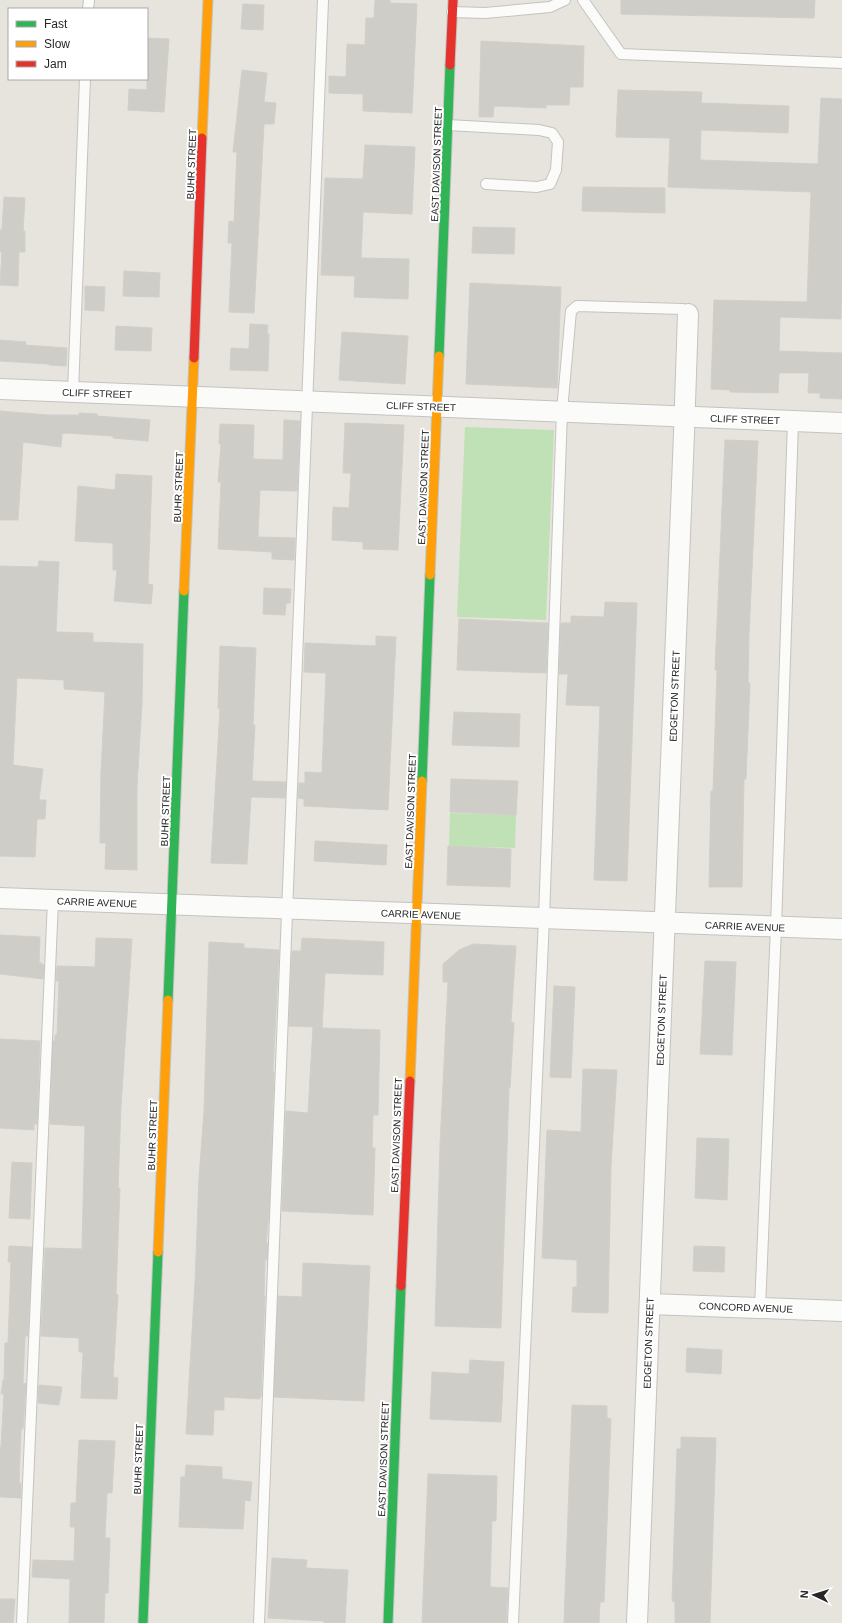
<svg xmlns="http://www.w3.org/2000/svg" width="842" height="1623" font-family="Arial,sans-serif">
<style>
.green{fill:#c0e1b6}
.building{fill:#cfcdc8;stroke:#d1cfc9}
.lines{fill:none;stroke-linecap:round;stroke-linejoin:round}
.lane-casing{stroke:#c4c3c2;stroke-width:12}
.street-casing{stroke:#c4c3c2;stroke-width:22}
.fast-casing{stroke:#c4c3c2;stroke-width:11}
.slow-casing{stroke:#c4c3c2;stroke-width:11}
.jam-casing{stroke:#c4c3c2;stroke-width:11}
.lane{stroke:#fbfbfa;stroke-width:10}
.street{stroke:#fbfbfa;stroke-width:20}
.fast{stroke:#30b455;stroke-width:9}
.slow{stroke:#ff9f0a;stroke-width:9}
.jam{stroke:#e5322d;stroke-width:9}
.labels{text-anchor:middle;stroke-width:4;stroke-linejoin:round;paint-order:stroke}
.street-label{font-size:10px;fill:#272727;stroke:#fff}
</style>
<rect width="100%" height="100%" fill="#e6e4dd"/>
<g class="green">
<polygon points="465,427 554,430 546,620 457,617"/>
<polygon points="450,813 516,815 515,848 449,846"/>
</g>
<g class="building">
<polygon points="375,0 390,0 390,3 417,4 412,113 363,111 363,94 329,93 329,76 346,77 347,44 365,45 366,18 374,18"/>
<polygon points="621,0 815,0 814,18 621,14"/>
<polygon points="243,4 264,5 263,30 241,29"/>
<polygon points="147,38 169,39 164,112 128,110 129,89 147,90"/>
<polygon points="481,41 584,46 583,87 570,87 569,105 546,105 546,108 494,106 493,117 479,117"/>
<polygon points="242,70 267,73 264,102 276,103 274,124 264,124 254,313 229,312 232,243 228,243 229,221 234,222 237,152 233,152"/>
<polygon points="618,90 702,92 701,103 789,106 788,133 701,130 700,160 818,164 821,98 842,99 842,278 841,319 780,317 779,351 842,353 842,399 820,398 820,393 808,393 809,373 779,373 778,393 730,392 730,390 711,389 714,300 807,302 811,192 668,187 670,138 616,137"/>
<polygon points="365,145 415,147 412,214 363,212 361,258 409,259 408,299 354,297 355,276 321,275 325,178 363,179"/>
<polygon points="583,187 665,188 665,213 582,211"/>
<polygon points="4,197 25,198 23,231 25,231 25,252 19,252 18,286 0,285 2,252 0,252 0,230 2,230"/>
<polygon points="473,227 515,228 514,254 472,253"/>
<polygon points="124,271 160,273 159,297 123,296"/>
<polygon points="470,283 561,287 557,388 466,384"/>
<polygon points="85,286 105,287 104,311 85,310"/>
<polygon points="250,324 268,325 267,334 269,334 268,371 230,370 231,348 249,349"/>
<polygon points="116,326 152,328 151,351 115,350"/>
<polygon points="342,332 408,336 405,384 339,380"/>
<polygon points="0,340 26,342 25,345 67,348 66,366 49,365 49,364 0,361"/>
<polygon points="0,411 48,415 79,415 79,413 97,414 97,416 150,420 148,441 113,438 113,436 65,433 62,434 61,447 23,442 18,520 0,520"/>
<polygon points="284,420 300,421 297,491 260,490 258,537 295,538 294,560 272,559 272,552 218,549 221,482 218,482 221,444 219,444 220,424 254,425 253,459 283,460"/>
<polygon points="345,423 404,425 398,550 363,549 363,542 332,540 333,507 349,508 351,473 343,473"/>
<polygon points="725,440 758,441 749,634 748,683 750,683 746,779 744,779 742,887 709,887 711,791 713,791 717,670 715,670 716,646"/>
<polygon points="116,474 152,476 148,584 153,585 151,604 114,601 117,570 113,570 113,543 75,541 78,486 115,490"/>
<polygon points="39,561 59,562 56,632 93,633 93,642 143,644 142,703 137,786 137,870 105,869 106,843 100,843 101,772 105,692 64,689 64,680 17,678 13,765 43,769 39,800 46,800 45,819 37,819 35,857 0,856 0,566 38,567"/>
<polygon points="264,588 291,589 290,603 286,603 285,615 263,614"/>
<polygon points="605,602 637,603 627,881 594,880 600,706 566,705 568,674 559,674 561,623 571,623 571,616 604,617"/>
<polygon points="459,619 548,623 546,673 457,670"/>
<polygon points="376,636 396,637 388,810 304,806 304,799 298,798 299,783 305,783 305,772 322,773 326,673 304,672 305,643 376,646"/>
<polygon points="220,646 256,648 253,725 255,725 252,781 286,782 285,798 251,797 247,864 211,863 220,709 218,708"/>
<polygon points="454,712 520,714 519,747 452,745"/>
<polygon points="451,779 518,781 516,815 450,812"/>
<polygon points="315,841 387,845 386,865 314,861"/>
<polygon points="448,846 511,849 510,887 447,885"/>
<polygon points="0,935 40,937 39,963 42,963 42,965 44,965 43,979 0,974"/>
<polygon points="96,938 132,939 121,1106 118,1188 120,1188 116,1294 118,1295 113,1377 118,1378 117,1399 81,1398 83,1352 79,1352 79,1338 41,1336 45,1248 82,1249 85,1126 50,1124 53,1041 55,1041 55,1035 57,1035 59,981 56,981 57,966 95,967"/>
<polygon points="302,938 384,942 383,975 325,973 322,1028 380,1030 378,1115 373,1115 372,1148 375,1148 373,1215 282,1211 286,1111 308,1113 313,1027 315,1027 289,1026 292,951 301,951"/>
<polygon points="209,942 244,944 244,948 279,950 273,1072 274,1072 269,1211 266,1243 268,1243 267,1260 265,1260 264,1296 265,1296 261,1397 260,1396 260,1399 224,1397 224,1410 214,1410 213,1435 186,1434 195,1282 199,1178 204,1111"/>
<polygon points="473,944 516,946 511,1022 514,1023 510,1088 509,1088 501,1328 435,1326 440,1145 448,982 443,982 443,964 459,950"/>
<polygon points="705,961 736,962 732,1055 700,1054"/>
<polygon points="554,986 575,987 571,1078 550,1077"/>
<polygon points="0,1039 40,1041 37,1124 34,1124 34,1130 0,1128"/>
<polygon points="583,1069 617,1070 611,1166 608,1313 572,1312 573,1287 577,1287 577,1260 542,1258 547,1130 581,1132"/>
<polygon points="697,1138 729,1139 727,1200 695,1198"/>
<polygon points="12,1162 32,1163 30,1219 9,1218"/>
<polygon points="9,1246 32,1247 28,1336 25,1336 23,1383 26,1384 23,1429 21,1429 19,1483 21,1483 21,1498 0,1497 0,1447 1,1447 4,1394 1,1394 3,1380 4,1380 5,1343 8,1343 11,1262 8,1262"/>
<polygon points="694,1246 725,1247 724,1272 693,1271"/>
<polygon points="303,1263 370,1266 364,1401 274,1397 278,1296 302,1297"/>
<polygon points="687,1348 722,1350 721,1374 686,1372"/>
<polygon points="470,1360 504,1362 501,1422 430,1419 432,1372 469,1374"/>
<polygon points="39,1385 62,1387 59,1405 38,1403"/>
<polygon points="572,1405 607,1406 607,1418 611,1419 604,1602 600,1602 599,1623 564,1623"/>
<polygon points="681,1437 716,1438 710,1623 675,1623 675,1602 672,1601 677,1449 681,1449"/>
<polygon points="79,1440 115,1441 112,1493 107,1493 105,1538 110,1538 108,1593 105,1593 104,1623 69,1623 70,1579 32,1577 33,1560 74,1561 75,1527 70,1527 71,1503 76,1503"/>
<polygon points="186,1465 222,1467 222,1479 252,1482 250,1501 245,1500 243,1529 179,1527 181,1477 185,1477"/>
<polygon points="428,1474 497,1476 496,1521 492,1521 490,1587 508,1588 506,1623 422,1623"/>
<polygon points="272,1558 307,1560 306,1568 348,1570 345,1623 324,1623 324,1621 268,1618"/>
<polygon points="0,1599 15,1599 13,1623 0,1623"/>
</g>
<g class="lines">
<defs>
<g id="lane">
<polyline points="583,0 621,54 842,63"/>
<polyline points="88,9 89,0"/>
<polyline points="452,12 485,13 550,7 565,0"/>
<polyline points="448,125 539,130 552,133 558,142 556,170 550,184 537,187 486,184"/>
<polyline points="73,392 85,79"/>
<polyline points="760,1308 776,927 793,421"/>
<polyline points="22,1623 53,900"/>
<polyline points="259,1623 323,0"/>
<polyline points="513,1623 544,918 562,411 571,311 577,306 683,309 688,314"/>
</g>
<g id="street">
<polyline points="0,389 842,423"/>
<polyline points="0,898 842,929"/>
<polyline points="650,1304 842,1311"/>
<polyline points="637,1623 684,433 688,314"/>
</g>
<g id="fast">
<polyline points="439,356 450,65"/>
<polyline points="422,781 430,575"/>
<polyline points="168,1000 184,591"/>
<polyline points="143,1623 158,1252"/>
<polyline points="388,1623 401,1286"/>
</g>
<g id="slow">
<polyline points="202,138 208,0"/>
<polyline points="430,575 439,356"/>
<polyline points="184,591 194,358"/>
<polyline points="410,1081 422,781"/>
<polyline points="158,1252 168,1000"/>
</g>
<g id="jam">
<polyline points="450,65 453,0"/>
<polyline points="194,358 202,138"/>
<polyline points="401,1286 410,1081"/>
</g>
</defs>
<use href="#lane" class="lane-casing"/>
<use href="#street" class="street-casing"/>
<use href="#fast" class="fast-casing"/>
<use href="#slow" class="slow-casing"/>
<use href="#jam" class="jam-casing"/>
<use href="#lane" class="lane"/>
<use href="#street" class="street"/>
<use href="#fast" class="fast"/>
<use href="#slow" class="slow"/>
<use href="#jam" class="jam"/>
</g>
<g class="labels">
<g class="street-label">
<text transform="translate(191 164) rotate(-88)" y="4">BUHR STREET</text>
<text transform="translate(436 164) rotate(-88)" y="4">EAST DAVISON STREET</text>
<text transform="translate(97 393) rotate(2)" y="4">CLIFF STREET</text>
<text transform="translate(421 406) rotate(2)" y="4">CLIFF STREET</text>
<text transform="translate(745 419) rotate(2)" y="4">CLIFF STREET</text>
<text transform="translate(178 487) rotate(-88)" y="4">BUHR STREET</text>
<text transform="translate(423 487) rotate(-88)" y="4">EAST DAVISON STREET</text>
<text transform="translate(674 696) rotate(-88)" y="4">EDGETON STREET</text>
<text transform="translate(165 811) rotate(-88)" y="4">BUHR STREET</text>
<text transform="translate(410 811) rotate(-88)" y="4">EAST DAVISON STREET</text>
<text transform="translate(97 902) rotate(2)" y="4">CARRIE AVENUE</text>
<text transform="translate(421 914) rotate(2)" y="4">CARRIE AVENUE</text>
<text transform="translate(745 926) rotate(2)" y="4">CARRIE AVENUE</text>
<text transform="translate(661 1020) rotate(-88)" y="4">EDGETON STREET</text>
<text transform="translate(152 1135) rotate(-88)" y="4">BUHR STREET</text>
<text transform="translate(396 1135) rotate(-88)" y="4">EAST DAVISON STREET</text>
<text transform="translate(746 1307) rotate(2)" y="4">CONCORD AVENUE</text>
<text transform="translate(648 1343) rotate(-88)" y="4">EDGETON STREET</text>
<text transform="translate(138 1459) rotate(-88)" y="4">BUHR STREET</text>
<text transform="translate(383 1459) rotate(-88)" y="4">EAST DAVISON STREET</text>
</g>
</g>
<rect x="8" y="8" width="140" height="72" fill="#ffffff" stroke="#a9a9a9"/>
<rect x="16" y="21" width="20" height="6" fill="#30b455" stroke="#a9a9a9"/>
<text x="44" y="28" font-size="12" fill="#272727">Fast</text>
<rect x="16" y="41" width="20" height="6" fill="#ff9f0a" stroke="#a9a9a9"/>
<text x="44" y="48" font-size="12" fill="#272727">Slow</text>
<rect x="16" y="61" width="20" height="6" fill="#e5322d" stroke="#a9a9a9"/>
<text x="44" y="68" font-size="12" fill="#272727">Jam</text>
<g transform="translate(814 1595) rotate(274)" stroke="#ffffff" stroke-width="3" paint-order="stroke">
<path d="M0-3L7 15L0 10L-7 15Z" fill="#272727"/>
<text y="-6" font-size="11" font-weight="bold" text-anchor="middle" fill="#272727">N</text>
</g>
</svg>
